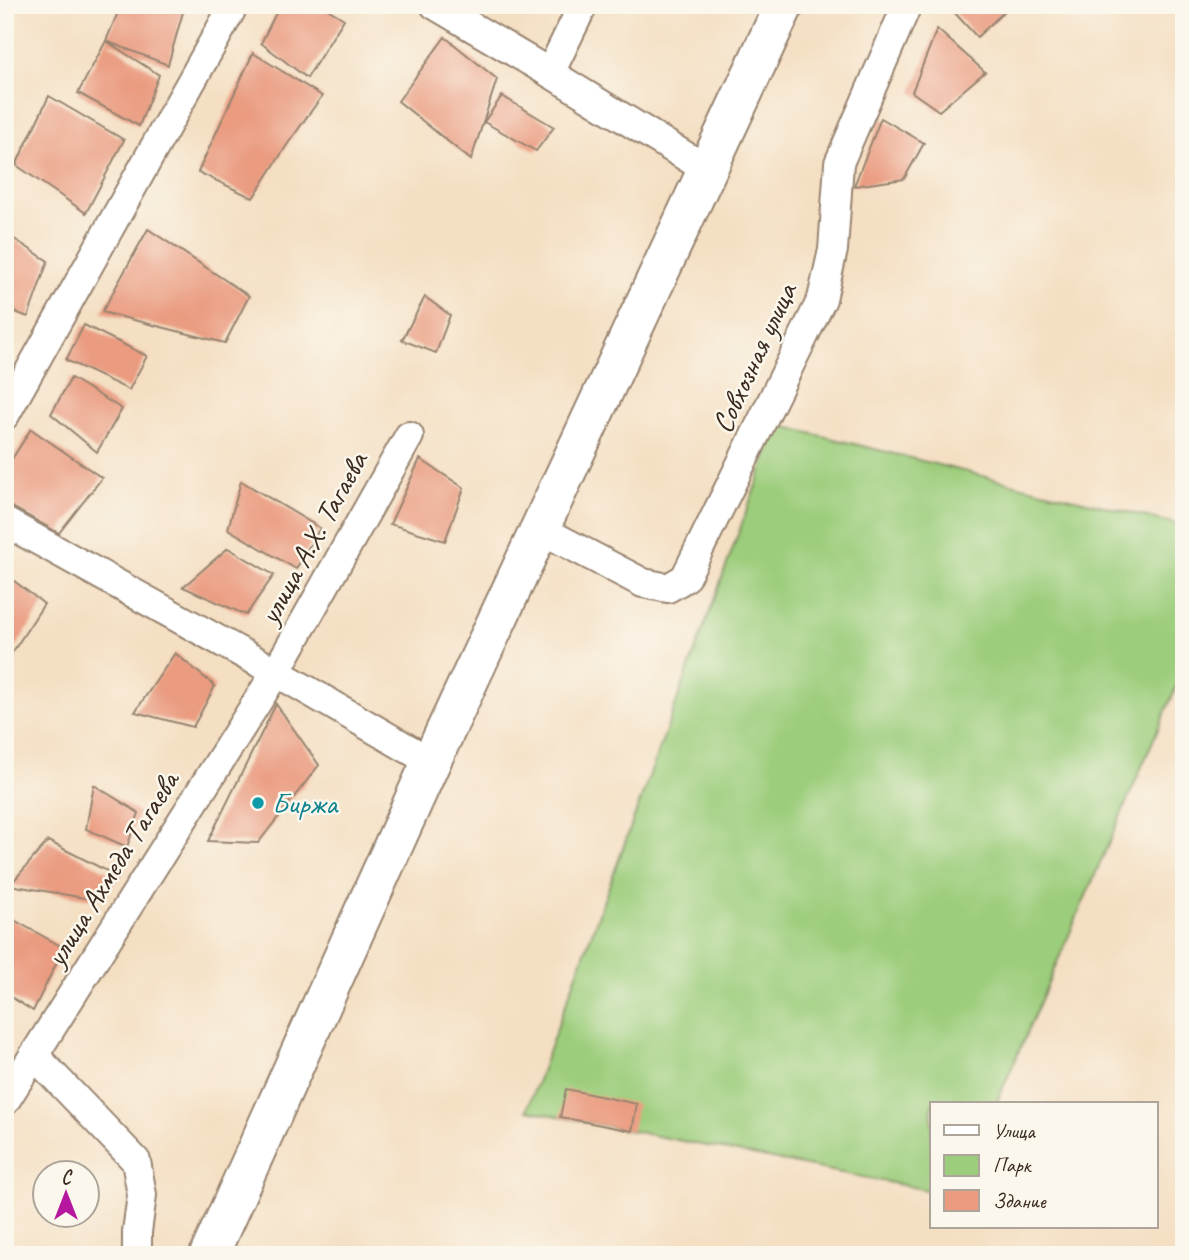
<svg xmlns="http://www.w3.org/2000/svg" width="1189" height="1260" font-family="Caveat,sans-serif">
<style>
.green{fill:#9ccd7c;stroke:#6c7c4d;stroke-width:2}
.building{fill:#ea9b80}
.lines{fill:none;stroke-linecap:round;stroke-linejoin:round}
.street-casing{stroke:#988470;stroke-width:32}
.secondary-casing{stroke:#988470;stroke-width:42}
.street{stroke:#fff;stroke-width:28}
.secondary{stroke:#fff;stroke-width:38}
.culture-dot{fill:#0f9aa8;stroke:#fbf7ec;stroke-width:2.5}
.labels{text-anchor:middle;stroke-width:5;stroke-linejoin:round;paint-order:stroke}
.street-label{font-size:30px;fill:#3b2a1e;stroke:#fbf7ec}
.culture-label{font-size:30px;fill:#0d838f;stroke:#fbf7ec;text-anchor:start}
</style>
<rect width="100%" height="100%" fill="#fbf7ec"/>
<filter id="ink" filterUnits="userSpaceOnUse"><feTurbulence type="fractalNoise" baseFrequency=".0143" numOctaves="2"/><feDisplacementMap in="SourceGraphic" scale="14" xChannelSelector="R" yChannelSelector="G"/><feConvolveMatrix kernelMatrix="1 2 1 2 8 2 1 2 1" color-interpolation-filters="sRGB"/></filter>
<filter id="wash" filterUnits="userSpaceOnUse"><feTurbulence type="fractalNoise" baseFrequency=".00686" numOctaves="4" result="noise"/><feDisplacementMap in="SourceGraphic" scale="28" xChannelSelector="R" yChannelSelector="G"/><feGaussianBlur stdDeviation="1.57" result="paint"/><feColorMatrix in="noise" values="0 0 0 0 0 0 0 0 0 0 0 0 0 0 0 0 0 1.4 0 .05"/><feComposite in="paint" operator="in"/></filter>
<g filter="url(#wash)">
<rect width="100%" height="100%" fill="#f4dfc3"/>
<polygon class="green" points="778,425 1184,526 1184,669 996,1104 932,1104 932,1191 527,1110"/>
<g id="blocks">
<g class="building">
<polygon points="121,5 173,5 183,12 168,65 106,41"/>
<polygon points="280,5 321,5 344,19 307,78 261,43"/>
<polygon points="956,5 1005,5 1008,8 977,37 953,11"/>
<polygon points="937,29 985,72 939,111 912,92"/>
<polygon points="445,37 497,79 471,160 398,101"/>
<polygon points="106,41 159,75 139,126 78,93"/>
<polygon points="253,53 322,96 289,142 253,198 198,172"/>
<polygon points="49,96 124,140 86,213 16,165"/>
<polygon points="502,96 554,127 536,151 484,122"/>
<polygon points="881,118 924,143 904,179 854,186"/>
<polygon points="148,229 249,296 225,343 102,312"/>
<polygon points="5,233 48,261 28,317 5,308"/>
<polygon points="425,297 450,315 436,353 402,340"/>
<polygon points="84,325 147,356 129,390 66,360"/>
<polygon points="71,378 122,409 97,452 51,414"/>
<polygon points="31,429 102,478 59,533 5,503 5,470"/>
<polygon points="420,459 464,488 445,541 390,524"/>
<polygon points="241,481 320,528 296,569 228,529"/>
<polygon points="228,548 274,575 246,615 183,587"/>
<polygon points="5,574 44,604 10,656 5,654"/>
<polygon points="175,653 215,686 193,727 135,712"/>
<polygon points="276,704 319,765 258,843 208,841"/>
<polygon points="94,785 139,813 127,847 86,829"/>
<polygon points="48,841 119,877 96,900 10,885"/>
<polygon points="5,915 64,948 33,1011 5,993"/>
<polygon points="566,1089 637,1104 632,1131 560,1117"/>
</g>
</g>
</g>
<g filter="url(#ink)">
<use href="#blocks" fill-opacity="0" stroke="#988470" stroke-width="2"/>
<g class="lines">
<defs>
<g id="street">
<polyline points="435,5 550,73 708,170"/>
<polyline points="550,73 583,5"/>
<polyline points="5,415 234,5"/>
<polyline points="5,522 276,672 431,762"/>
<polyline points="540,529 643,583 668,588 685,578 822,299 833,250 839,163 907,5"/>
<polyline points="34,1055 136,1161 142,1195 137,1232 137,1255"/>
<polyline points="5,1101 276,672 409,436"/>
</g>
<polyline id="secondary" points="209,1255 431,762 784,5"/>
</defs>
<use href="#street" class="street-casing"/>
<use href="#secondary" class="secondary-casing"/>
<use href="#street" class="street"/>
<use href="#secondary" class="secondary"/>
</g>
</g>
<circle class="culture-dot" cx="258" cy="803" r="7"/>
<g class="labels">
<g class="street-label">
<text transform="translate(754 358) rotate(-65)" y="10">Совхозная улица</text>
<text transform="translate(313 538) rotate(-61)" y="10">улица А.Х. Тагаева</text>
<text transform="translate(112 869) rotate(-58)" y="10">улица Ахмеда Тагаева</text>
</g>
<g class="culture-label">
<text x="272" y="813">Биржа</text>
</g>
</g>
<rect width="1189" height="1260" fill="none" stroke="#fbf7ec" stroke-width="28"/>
<rect x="930" y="1102" width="228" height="126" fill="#fbf7ec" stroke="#aea59a" stroke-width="2"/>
<rect x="944" y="1125" width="35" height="10" fill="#ffffff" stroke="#aea59a" stroke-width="2"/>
<text x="993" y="1138" font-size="21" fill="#3b2a1e">Улица</text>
<rect x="944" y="1155" width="35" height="21" fill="#9ccd7c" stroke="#aea59a" stroke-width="2"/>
<text x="993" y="1172" font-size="21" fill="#3b2a1e">Парк</text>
<rect x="944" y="1190" width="35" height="21" fill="#ea9b80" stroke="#aea59a" stroke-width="2"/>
<text x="993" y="1208" font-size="21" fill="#3b2a1e">Здание</text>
<g transform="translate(66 1194)"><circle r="33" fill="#fbf7ec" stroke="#aea59a" stroke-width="2"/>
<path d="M0-5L12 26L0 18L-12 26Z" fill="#b5179e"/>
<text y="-10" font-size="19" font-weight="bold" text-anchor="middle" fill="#3b2a1e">С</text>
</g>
</svg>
